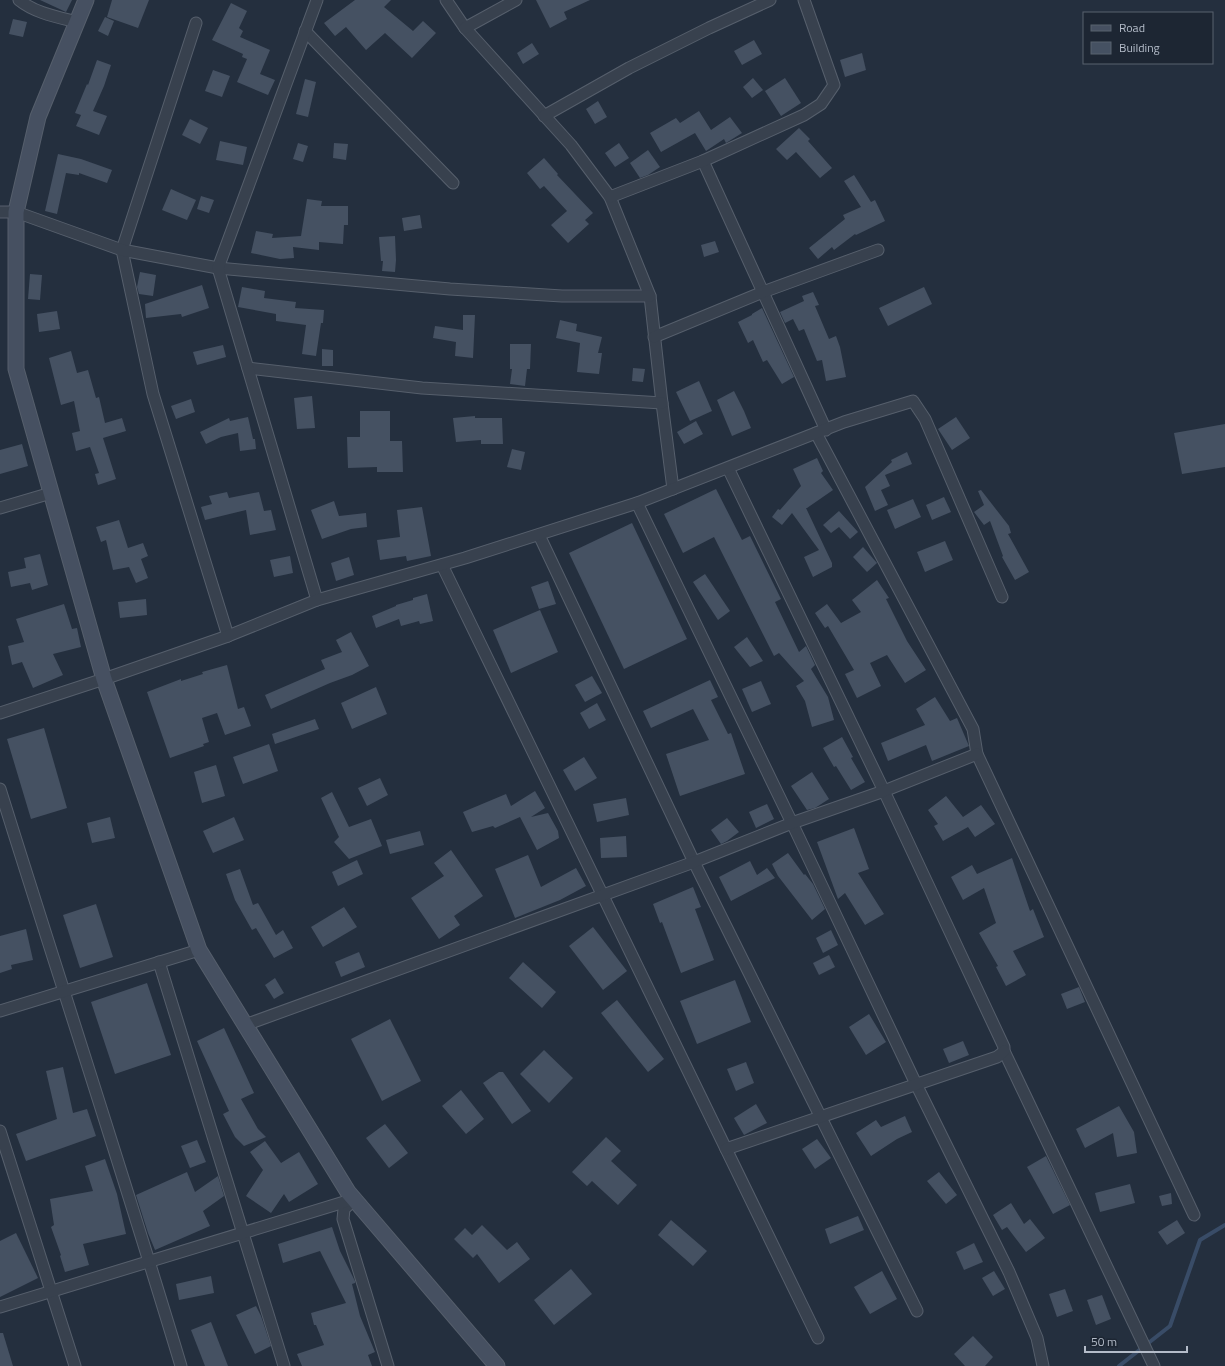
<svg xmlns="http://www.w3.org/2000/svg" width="1225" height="1366" font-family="'Titillium Web',sans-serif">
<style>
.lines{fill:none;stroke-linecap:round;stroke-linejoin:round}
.stream{stroke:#394c67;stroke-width:4}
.building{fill:#455162}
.street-casing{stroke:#565f6c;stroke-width:13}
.secondary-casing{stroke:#565f6c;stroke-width:17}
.street{stroke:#38414e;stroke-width:11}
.secondary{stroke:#465061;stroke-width:15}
</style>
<rect width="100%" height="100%" fill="#242f3e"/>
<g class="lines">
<polyline class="stream" points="1119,1366 1170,1326 1200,1240 1225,1225"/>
</g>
<g class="building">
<polygon points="40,0 72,0 66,12"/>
<polygon points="112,0 149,0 138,28 107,17"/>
<polygon points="355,0 391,0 384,7 413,31 423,21 436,33 412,58 385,33 366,50 346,27 335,36 324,23"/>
<polygon points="536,0 590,0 564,12 567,19 550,28"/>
<polygon points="231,3 247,11 239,28 243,31 240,37 270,50 260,74 275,80 268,95 237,82 247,59 242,57 243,54 212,40"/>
<polygon points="105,17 114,21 108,36 98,31"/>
<polygon points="13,19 27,22 23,37 9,34"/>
<polygon points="754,40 762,54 742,65 734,51"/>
<polygon points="532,43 539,54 523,64 517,53"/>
<polygon points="862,53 866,70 845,77 840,60"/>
<polygon points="97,60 111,65 104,86 93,111 107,116 99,135 76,126 81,115 75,113 87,84 88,85"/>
<polygon points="213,70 230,76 222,97 205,91"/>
<polygon points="753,78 763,90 752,98 743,87"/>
<polygon points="785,78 801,103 781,116 765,91"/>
<polygon points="305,79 316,82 308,117 296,114"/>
<polygon points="598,101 607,117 595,124 586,109"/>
<polygon points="699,111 711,130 730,117 742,133 726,143 724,139 706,151 695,133 661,152 650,133 676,118 680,123"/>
<polygon points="190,119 208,128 200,144 182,135"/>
<polygon points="799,128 810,139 808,141 832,168 820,178 796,152 787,160 776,149"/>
<polygon points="220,141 247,147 243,165 216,160"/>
<polygon points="298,143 308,146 303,162 293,159"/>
<polygon points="334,143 348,144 346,160 333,158"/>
<polygon points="619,143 629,158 615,167 605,153"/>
<polygon points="648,150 660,167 648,175 640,178 630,163"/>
<polygon points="58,154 81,159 112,170 107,183 79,173 79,175 66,173 57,214 45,211"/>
<polygon points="544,158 558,174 557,175 593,213 585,220 589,224 568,243 551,225 567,211 544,186 540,189 527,173"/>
<polygon points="854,175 871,202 875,200 885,221 856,235 855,234 834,250 832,247 818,259 809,248 845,219 843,215 861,207 844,181"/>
<polygon points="171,189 196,200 187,220 162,210"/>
<polygon points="201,196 214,200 209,213 197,209"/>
<polygon points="307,199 322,201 321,206 348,206 348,225 344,225 343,244 319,242 319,250 293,247 294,258 280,259 251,253 256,231 273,234 272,238 301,236"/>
<polygon points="420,215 422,228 404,231 402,218"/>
<polygon points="395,236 396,260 395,272 382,271 383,261 381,261 379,237"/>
<polygon points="715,241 719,252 704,257 701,245"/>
<polygon points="140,272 156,275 153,296 139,294 137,287"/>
<polygon points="30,274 42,275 40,300 28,299"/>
<polygon points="202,285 209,308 182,317 181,314 146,318 145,304"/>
<polygon points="242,287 265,291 264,298 296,302 295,308 324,310 323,323 321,323 316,356 302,354 306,325 276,321 276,314 238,307"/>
<polygon points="924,287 932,304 888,326 879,308"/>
<polygon points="813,292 819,305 815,306 829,339 836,336 840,347 846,377 826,381 822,360 817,361 804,329 799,331 793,319 785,323 780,312 804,301 802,296"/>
<polygon points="762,308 794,377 782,384 767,360 763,362 753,340 748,343 738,322 752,315 752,314"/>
<polygon points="57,311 60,329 39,332 37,314"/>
<polygon points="463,315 475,315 473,358 455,356 456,342 433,338 435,326 463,330"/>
<polygon points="560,320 577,324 576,331 602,337 598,353 602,353 599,374 577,372 580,343 556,338"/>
<polygon points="510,344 531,344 530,369 527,369 525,386 510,384 512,369 510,369"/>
<polygon points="223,345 226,357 197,365 193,352"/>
<polygon points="322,349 333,350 333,366 322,366"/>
<polygon points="71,351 77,373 88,370 96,398 99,397 105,423 122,418 126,431 103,438 116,479 98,485 95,474 99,473 90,447 76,451 72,433 80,431 74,401 61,405 49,358"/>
<polygon points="633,368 645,369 643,382 632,381"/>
<polygon points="699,381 712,411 690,421 676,392"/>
<polygon points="734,391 744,411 751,428 732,436 717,400"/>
<polygon points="312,396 315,428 297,429 294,398"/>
<polygon points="191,399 195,412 176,419 171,406"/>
<polygon points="360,411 390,411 390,441 402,441 403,472 377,472 377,467 348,468 347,437 360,437"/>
<polygon points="475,416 475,418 502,418 503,444 481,444 481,440 456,442 453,418"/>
<polygon points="248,417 253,439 255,439 256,449 240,451 238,433 221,437 206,444 200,432 229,418 230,421"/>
<polygon points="956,417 970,438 952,450 938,429"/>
<polygon points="696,421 703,434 684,444 677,432"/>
<polygon points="1225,424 1225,467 1182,474 1174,433"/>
<polygon points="22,444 28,466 0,474 0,450"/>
<polygon points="512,449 525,452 521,470 507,467"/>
<polygon points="907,452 912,464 885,475 890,486 881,490 888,505 875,511 865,487 892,462 891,460"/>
<polygon points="817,458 823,471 821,473 833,490 807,508 806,508 832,563 832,567 813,577 804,557 819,550 792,513 782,525 772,517 778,509 780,510 801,486 793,469"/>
<polygon points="716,489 742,540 750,536 781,599 775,602 799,652 806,646 815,665 811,669 828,697 834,720 812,727 805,701 796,686 804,681 779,653 774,656 714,537 683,553 664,514"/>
<polygon points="981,490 1009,526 1011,533 1008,534 1029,572 1015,580 1002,557 1003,556 990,521 984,525 974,512 984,505 978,491"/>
<polygon points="227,492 229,498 259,492 264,511 271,510 276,530 250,535 246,510 205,520 201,507 212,504 209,496"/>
<polygon points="944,497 951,512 932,520 926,505"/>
<polygon points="913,499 921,517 895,529 887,510"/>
<polygon points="334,501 339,516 366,513 367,527 351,529 322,539 311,510"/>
<polygon points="422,507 431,556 407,561 406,556 380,560 377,540 400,537 397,510"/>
<polygon points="839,511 858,532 850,539 839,527 831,533 823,525"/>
<polygon points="119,520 128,548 143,543 148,556 141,559 148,578 136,583 129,567 113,570 106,540 101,542 96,527"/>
<polygon points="632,523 687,639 624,669 569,553"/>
<polygon points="945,541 953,560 925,572 917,552"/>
<polygon points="863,547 877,563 867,572 853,557"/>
<polygon points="40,554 48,585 32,590 30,583 11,587 8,572 26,568 24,558"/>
<polygon points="290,556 293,573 274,577 270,560"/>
<polygon points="349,557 354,575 336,581 331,563"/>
<polygon points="705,574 730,611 718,620 693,582"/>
<polygon points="877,580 889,598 886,599 907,641 926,670 905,683 887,655 870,663 881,686 857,698 845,674 854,670 828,626 825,628 815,613 827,604 841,623 861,612 852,600"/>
<polygon points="548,581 556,604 539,609 531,587"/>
<polygon points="427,594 433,621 420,624 419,621 401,626 399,619 376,628 372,616 396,606 396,605 413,600 413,598"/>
<polygon points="146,599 147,615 120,618 118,602"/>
<polygon points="64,604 72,629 77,628 81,647 53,654 63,675 33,688 22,662 12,665 8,646 24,642 16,619"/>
<polygon points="540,610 558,652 511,673 493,630"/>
<polygon points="351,632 369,666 352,675 330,683 271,709 265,695 325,669 321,660 342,652 336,640"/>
<polygon points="747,637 763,661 750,667 734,647"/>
<polygon points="227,665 238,709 244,707 251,726 225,735 217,713 202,718 209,742 203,744 204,746 170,758 147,692 181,679 181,681 203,674 202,672"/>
<polygon points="592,676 602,693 585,702 575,685"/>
<polygon points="710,680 718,697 711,700 728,734 731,733 745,774 680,796 666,754 709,740 693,709 651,728 643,711"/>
<polygon points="761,681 771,704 752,712 742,689"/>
<polygon points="376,687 387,714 352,729 341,703"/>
<polygon points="935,697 950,721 957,718 969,746 932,761 926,745 888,761 881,743 925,725 916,709"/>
<polygon points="597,703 606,720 589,729 580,713"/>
<polygon points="315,719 319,729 275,744 272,734"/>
<polygon points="44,728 67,808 31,819 7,739"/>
<polygon points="842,737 853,757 851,758 865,782 851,790 836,766 834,767 823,748"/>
<polygon points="269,744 278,771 243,784 233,757"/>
<polygon points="584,757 597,778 575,791 563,770"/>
<polygon points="216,765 225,796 202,803 194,772"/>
<polygon points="812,772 829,799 815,808 807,810 791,786"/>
<polygon points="380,778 388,795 367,806 358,788"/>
<polygon points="535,791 545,808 531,817 548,813 558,831 559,838 537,850 520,817 495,828 493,826 472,832 463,812 506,794 511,806"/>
<polygon points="332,792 349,827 371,819 382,846 349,859 334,842 339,837 321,798"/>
<polygon points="946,796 963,817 981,805 995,824 975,837 968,827 943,841 934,826 938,824 928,810"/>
<polygon points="626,798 629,815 597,822 593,804"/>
<polygon points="767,804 774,819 756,828 749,812"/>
<polygon points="110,817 115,838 92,843 87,823"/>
<polygon points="234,817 244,840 213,853 203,831"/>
<polygon points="727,818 739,832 727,841 721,844 711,830"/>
<polygon points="854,828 869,869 858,873 884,914 865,925 845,893 838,899 817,842"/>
<polygon points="420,831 424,845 390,854 386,840"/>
<polygon points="626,836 627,857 601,858 600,838"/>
<polygon points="451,850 483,896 454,916 460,925 439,939 411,898 444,876 434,863"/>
<polygon points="788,853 804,875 805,874 813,884 825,909 812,920 778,876 772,864"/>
<polygon points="528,855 541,887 576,868 586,886 560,900 515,918 495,869"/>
<polygon points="1012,858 1030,911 1033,909 1044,937 1013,951 1026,975 1006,986 996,967 998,966 979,933 996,923 984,888 963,900 951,877 972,865 977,874"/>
<polygon points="357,860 363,874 338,886 332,872"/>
<polygon points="750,861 757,875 767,868 775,878 731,901 719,877"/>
<polygon points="240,869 253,905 258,903 276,935 283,930 293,948 274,958 256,928 252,930 235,900 226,874"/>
<polygon points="693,887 701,907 695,909 714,960 681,973 662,922 660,923 653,904"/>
<polygon points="96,904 113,957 80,968 63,915"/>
<polygon points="344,907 357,927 323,947 311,927"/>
<polygon points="593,927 627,971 603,990 569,946"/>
<polygon points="26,929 33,960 11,965 12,969 0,973 0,936"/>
<polygon points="831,930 838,945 823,953 816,938"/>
<polygon points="359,952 365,967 341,977 335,962"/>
<polygon points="829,955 835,967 819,975 813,963"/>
<polygon points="523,962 556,992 542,1008 509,978"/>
<polygon points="275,978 284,993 274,999 265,985"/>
<polygon points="735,980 751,1022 697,1044 680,1001"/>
<polygon points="147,983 171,1055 115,1074 91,1002"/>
<polygon points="1079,987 1085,1002 1067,1009 1061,994"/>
<polygon points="617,1000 664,1059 648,1072 601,1013"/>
<polygon points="869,1014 886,1042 866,1055 849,1027"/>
<polygon points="390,1019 421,1081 382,1101 351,1039"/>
<polygon points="224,1028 254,1093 241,1099 258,1129 266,1137 244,1146 235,1137 223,1114 229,1111 197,1041"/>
<polygon points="963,1041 969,1055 949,1063 943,1049"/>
<polygon points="544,1050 573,1078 549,1103 520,1074"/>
<polygon points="746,1062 754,1083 736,1091 727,1069"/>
<polygon points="63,1067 73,1113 87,1109 96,1136 26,1161 16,1134 57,1119 46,1071"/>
<polygon points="499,1072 503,1072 531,1111 512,1124 483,1083"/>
<polygon points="461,1090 484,1119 466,1134 442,1106"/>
<polygon points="756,1104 767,1123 744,1135 734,1118"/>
<polygon points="1119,1106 1134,1132 1137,1153 1117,1157 1113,1133 1085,1148 1076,1129"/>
<polygon points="905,1116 912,1132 897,1139 871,1156 856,1133 876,1120 881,1127"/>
<polygon points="385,1124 408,1153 389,1168 366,1138"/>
<polygon points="606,1137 621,1151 611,1161 637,1185 618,1205 592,1181 587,1186 572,1172"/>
<polygon points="817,1139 831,1158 815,1169 802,1149"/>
<polygon points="197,1140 206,1162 190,1168 181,1146"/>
<polygon points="265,1141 281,1163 299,1152 318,1184 289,1202 284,1194 271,1213 246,1196 263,1170 250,1152"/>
<polygon points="1046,1156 1070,1205 1053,1214 1027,1167"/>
<polygon points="105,1159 117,1194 126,1234 83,1244 89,1265 65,1272 60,1256 61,1255 51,1227 54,1225 50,1199 93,1191 85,1166"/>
<polygon points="187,1172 195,1192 218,1176 224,1196 203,1211 210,1226 155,1250 148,1233 136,1195"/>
<polygon points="939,1172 957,1195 946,1204 927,1181"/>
<polygon points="1130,1184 1135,1203 1100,1212 1095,1193"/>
<polygon points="1171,1193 1172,1204 1162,1206 1159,1196"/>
<polygon points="1011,1203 1024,1224 1030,1219 1045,1238 1026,1252 1007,1227 1002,1230 993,1215"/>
<polygon points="858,1216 864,1230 830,1244 825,1229"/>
<polygon points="671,1220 707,1251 693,1266 658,1235"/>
<polygon points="1177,1220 1185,1233 1167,1245 1158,1232"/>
<polygon points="482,1225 507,1250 517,1242 530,1259 499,1283 477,1254 473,1258 454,1239 465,1228 472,1235"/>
<polygon points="332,1227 340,1251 355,1281 355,1283 352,1284 360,1316 375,1352 368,1355 372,1366 302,1366 297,1354 324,1345 316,1325 314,1325 311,1313 346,1303 320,1251 283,1263 278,1244"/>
<polygon points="16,1233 38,1278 0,1297 0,1241"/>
<polygon points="974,1243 983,1262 964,1270 956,1252"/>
<polygon points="571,1269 592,1294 554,1325 534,1300"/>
<polygon points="882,1271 897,1299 870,1314 854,1287"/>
<polygon points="994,1271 1005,1289 993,1296 982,1278"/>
<polygon points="211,1276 214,1293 179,1300 176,1284"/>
<polygon points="1065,1289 1073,1311 1057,1317 1049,1294"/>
<polygon points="1102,1295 1111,1319 1096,1325 1087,1300"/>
<polygon points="256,1306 261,1316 271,1346 255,1354 236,1315"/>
<polygon points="211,1322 228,1366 205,1366 191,1330"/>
<polygon points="0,1333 3,1333 13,1366 0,1366"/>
<polygon points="973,1336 993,1357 985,1366 965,1366 954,1354"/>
</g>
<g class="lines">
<defs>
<g id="street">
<path d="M19 0C35 13 57 17 77 22"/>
<polyline points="446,0 465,28 571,145 610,197 650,296 662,403 673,489"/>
<polyline points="196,23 122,250 153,394 228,636"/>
<polyline points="465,28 516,0"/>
<polyline points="305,31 453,183"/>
<polyline points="544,116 629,68 709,28 770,0"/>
<polyline points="703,161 826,430"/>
<polyline points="610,197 703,161 804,115 821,104 834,85 804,0"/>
<polyline points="0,212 16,212 122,250 218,268 450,289 562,296 650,296"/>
<polyline points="654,337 763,292 878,250"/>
<polyline points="248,368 422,388 662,403"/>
<polyline points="816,433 973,729 977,754 1194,1215"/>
<polyline points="728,468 884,791 1004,1047 1004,1051 1154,1366"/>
<polyline points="637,503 792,823 916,1084 1009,1272 1037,1338 1043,1366"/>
<polyline points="0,508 51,493"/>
<polyline points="539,535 694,862 917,1311"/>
<polyline points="442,565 818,1338"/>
<polyline points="317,600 218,268 317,0"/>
<polyline points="0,713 104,679 228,636 317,600 465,558 637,503 844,422 913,401 925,419 1002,597"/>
<path d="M0 789C60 981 123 1173 181 1366"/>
<polyline points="159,962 284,1366"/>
<polyline points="0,1011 199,950"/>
<polyline points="245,1025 694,862 792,823 884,791 977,754"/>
<polyline points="0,1131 75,1366"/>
<polyline points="726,1149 997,1057 1001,1054 1004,1051"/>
<polyline points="354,1200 344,1209 343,1219 388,1366"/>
<polyline points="0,1307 354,1199"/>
</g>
<polyline id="secondary" points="86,0 38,117 16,212 16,369 104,679 199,950 348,1192 497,1366"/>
</defs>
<use href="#street" class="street-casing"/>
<use href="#secondary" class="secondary-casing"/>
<use href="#street" class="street"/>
<use href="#secondary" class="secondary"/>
</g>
<rect x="1083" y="12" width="130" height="52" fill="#1d2633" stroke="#59626f"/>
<rect x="1091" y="25" width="20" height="6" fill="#465061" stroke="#59626f"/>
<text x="1119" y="32" font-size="12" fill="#b4bcc9">Road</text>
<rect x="1091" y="42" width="20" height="12" fill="#455162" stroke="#59626f"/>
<text x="1119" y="52" font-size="12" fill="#b4bcc9">Building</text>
<path d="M1085 1346v6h102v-6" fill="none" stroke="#b4bcc9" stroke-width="2"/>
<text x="1091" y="1346" font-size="12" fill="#b4bcc9" stroke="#1d2633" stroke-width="3" paint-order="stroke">50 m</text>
</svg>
